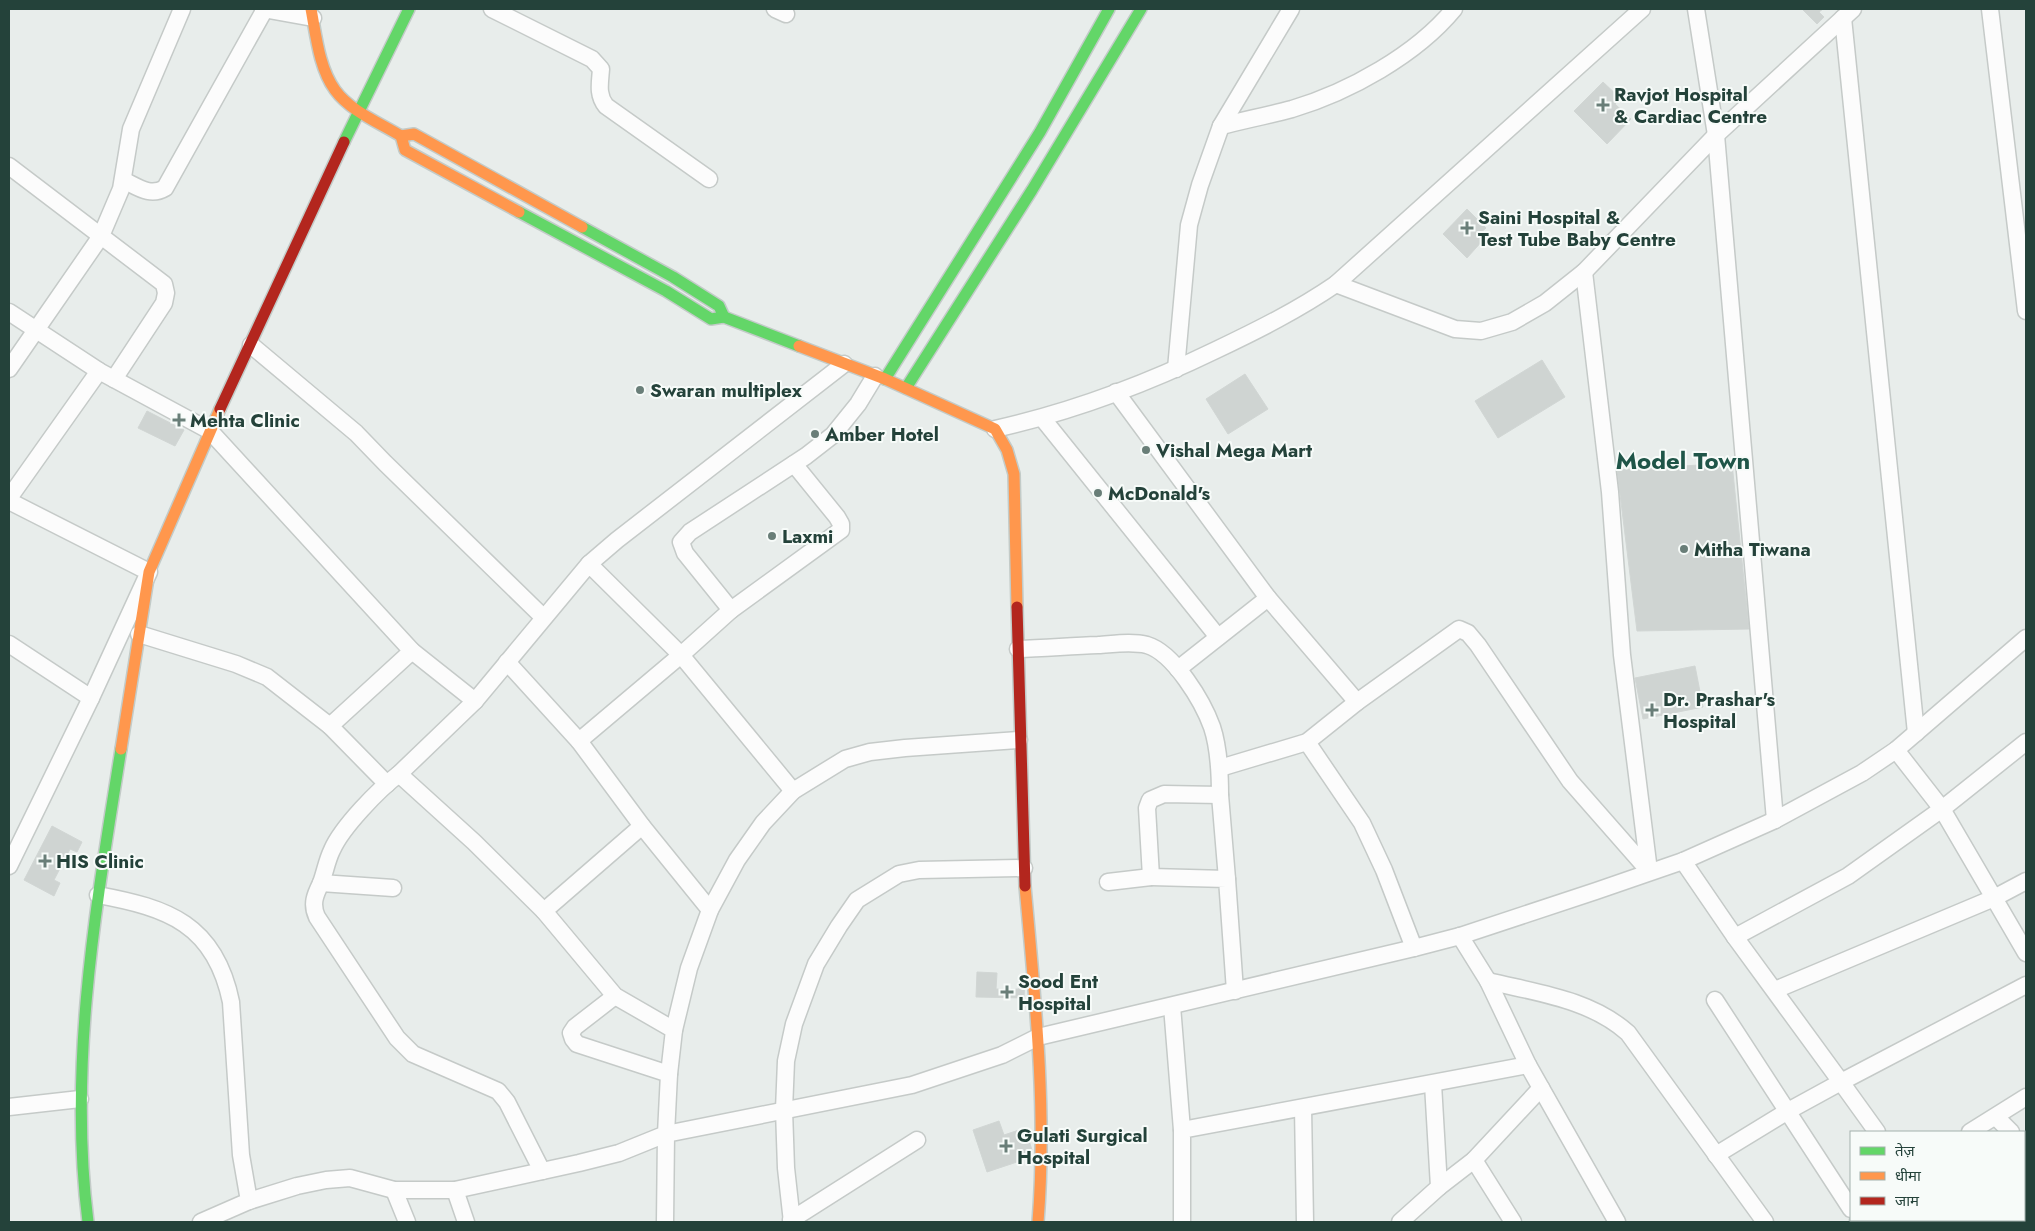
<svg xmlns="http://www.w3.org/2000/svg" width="2035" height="1231" font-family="Jost,'Noto Sans Devanagari',sans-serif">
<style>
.building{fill:#cfd4d2;stroke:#d1d6d4}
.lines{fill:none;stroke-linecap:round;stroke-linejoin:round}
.street-casing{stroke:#c5cac8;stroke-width:19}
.fast-casing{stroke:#c3cbc8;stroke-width:14}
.slow-casing{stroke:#c3cbc8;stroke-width:14}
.jam-casing{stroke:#c3cbc8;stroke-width:14}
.street{stroke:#fcfcfc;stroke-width:16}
.fast{stroke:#63d668;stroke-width:11}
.slow{stroke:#ff974d;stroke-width:11}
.jam{stroke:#b3261e;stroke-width:11}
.poi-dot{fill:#697e78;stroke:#f7fbf9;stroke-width:2}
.labels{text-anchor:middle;stroke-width:4;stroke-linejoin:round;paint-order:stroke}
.poi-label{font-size:19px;font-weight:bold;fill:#24423a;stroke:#f7fbf9;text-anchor:start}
.district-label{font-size:24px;font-weight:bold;fill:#1f5548;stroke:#f7fbf9}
</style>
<rect width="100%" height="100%" fill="#e8edeb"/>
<g class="building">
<polygon points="1802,9 1823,9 1819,12 1824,17 1817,24"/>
<polygon points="1603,82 1620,98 1615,104 1631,119 1607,144 1574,111"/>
<polygon points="1467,209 1486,228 1479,234 1484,239 1467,258 1443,234"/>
<polygon points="1542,360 1565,397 1498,438 1475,401"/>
<polygon points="1245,374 1268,409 1228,434 1206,399"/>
<polygon points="147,411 184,430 175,446 138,428"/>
<polygon points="1732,463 1749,629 1637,631 1617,470"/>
<polygon points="1695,666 1703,707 1643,719 1635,678"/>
<polygon points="52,826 82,842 77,852 70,849 54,880 60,883 54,896 24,880"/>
<polygon points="977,972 997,973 996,989 1019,989 1019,976 1025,976 1024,998 976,997"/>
<polygon points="999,1121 1004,1135 1025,1128 1032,1150 1030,1151 1032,1157 987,1172 973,1130"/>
</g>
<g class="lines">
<defs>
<g id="street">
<polyline points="263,9 313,18"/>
<path d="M492 9 592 59 601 69C600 83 597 95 606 106L709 179"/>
<polyline points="775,9 786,14"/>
<polyline points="1696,9 1716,135 1775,820"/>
<polyline points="1990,9 2026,311"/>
<polyline points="1843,18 1916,733"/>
<path d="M1221 126C1245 120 1269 115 1292 109 1349 92 1416 55 1454 9"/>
<polyline points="9,166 101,236 9,369"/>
<path d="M123 180C138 187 150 197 165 188L265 9"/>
<polyline points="1584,272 1610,492 1622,655 1649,871"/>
<polyline points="1336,284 1455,329 1481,331 1512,322 1545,303 1584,272 1716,135 1853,9"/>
<polyline points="9,312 99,371 210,431 412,651 475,701"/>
<polyline points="251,345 356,433 385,463 543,617"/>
<polyline points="1176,369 1189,225 1200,185 1221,126 1291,9"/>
<polyline points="114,379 164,303 166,293 164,284 101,236 121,189 131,129 182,9"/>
<polyline points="1116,392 1268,598 1357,702"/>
<polyline points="1043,419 1218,637"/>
<path d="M995 429C1071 412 1146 384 1216 350 1258 330 1298 310 1336 284L1642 9"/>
<polyline points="9,498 99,371"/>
<polyline points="9,501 149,572 91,698 9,866"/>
<polyline points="589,564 617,540 844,364"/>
<polyline points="731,610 841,530 841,524 837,517 794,464"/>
<polyline points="139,634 236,664 267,677 330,726 387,784"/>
<polyline points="9,644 91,698"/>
<path d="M1018 649C1045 648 1072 646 1098 645 1114 644 1132 641 1147 645 1174 653 1203 702 1212 727 1219 748 1220 773 1220 795L1164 794 1150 800 1147 808 1151 877 1227 879 1235 991"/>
<polyline points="507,662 579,741"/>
<polyline points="1178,669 1268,598"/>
<polyline points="330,726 412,651"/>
<polyline points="1307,742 1362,823 1384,870 1414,948"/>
<polyline points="1896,750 1942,809 2026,742"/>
<polyline points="1220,768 1307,742 1357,702 1459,629 1468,633 1478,645 1570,781 1649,871"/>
<polyline points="399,774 474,842 544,911"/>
<polyline points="1220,795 1227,879"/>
<polyline points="642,826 544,911 615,996 674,1030 669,1074"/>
<polyline points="1683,861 1735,937"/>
<polyline points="2026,881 1994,898 2026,953"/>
<polyline points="1108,882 1151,877"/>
<path d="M321 883C315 895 311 904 317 917L397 1038 413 1054 498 1091 507 1102 542 1171"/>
<path d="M393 888 321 883C325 872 327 860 332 850 342 827 379 789 399 774L475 701 589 564 681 655 731 610 685 553 681 542 690 532 806 456 833 435 858 404 875 376"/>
<path d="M98 895C168 908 215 924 231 1002L241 1155 249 1201 201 1222"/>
<polyline points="710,910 642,826 579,741 681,655 793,791"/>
<path d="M1488 981C1537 993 1590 999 1628 1033L1765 1222"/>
<polyline points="1775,990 1994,898 1942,809 1848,876 1735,937 1841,1082 2026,985"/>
<polyline points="1715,1000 1851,1209"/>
<polyline points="1172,1006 1182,1130"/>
<polyline points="674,1030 689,968 710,910 737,860 763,823 793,791 845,759 870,752 905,748 1019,740"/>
<polyline points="1541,1088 1617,1222"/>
<polyline points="9,1107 80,1099"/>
<polyline points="1303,1108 1305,1222"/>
<polyline points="1996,1117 2011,1132"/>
<polyline points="1970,1132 2026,1097"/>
<polyline points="2024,1145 2026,1148"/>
<polyline points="1716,1155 1788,1111 1841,1082 1877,1132"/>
<polyline points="1439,1187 1474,1160"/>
<polyline points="394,1190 407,1222"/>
<polyline points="455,1190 466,1222"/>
<polyline points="249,1201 297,1186 326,1180 350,1178 394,1190 455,1190 579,1163 619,1153 666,1134 669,1074 577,1044 573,1039 571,1033 575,1027 615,996"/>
<polyline points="791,1220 917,1140"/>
<polyline points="1858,1220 1860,1222"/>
<polyline points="1959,1220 1962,1222"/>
<polyline points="665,1222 666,1134 912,1085 1002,1055 1038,1037 1414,948 1460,936 1596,891 1683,861 1775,820 1862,773 1896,750 2026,638"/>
<polyline points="792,1222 786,1168 784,1110 786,1061 794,1024 816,964 839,926 857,900 899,874 919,870 1024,868"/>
<polyline points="1182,1222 1182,1130 1528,1065 1488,981 1460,936"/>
<polyline points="1400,1222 1439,1187 1433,1084"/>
<polyline points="1513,1222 1474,1160 1541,1088 1528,1065"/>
</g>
<g id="fast">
<polyline points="344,142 409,9"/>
<polyline points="519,212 666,291 711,319 724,317 799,346"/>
<polyline points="582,227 673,277 719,306 724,317"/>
<polyline points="885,379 1040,132 1109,9"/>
<polyline points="906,388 1032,190 1141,9"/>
<path d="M88 1222C68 1064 96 906 121 749"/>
</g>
<g id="slow">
<path d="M311 9C316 35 319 68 335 90 350 111 380 123 401 136L405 150 519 212"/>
<polyline points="401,136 414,134 582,227"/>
<polyline points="799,346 885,379 995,429 1007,450 1014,474 1017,607"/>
<polyline points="121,749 149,572 220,409"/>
<path d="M1025 886C1035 997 1047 1110 1038 1222"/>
</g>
<g id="jam">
<polyline points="220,409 344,142"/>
<polyline points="1017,607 1025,886"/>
</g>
</defs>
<use href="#street" class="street-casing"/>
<use href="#fast" class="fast-casing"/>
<use href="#slow" class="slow-casing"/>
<use href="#jam" class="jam-casing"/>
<use href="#street" class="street"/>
<use href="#fast" class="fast"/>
<use href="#slow" class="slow"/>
<use href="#jam" class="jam"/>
</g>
<g class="poi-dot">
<path d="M1600.5 97.5h5v5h5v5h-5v5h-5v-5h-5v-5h5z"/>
<path d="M1464.5 220.5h5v5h5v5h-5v5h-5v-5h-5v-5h5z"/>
<circle cx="640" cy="390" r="5"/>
<path d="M176.5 412.5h5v5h5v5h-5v5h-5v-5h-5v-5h5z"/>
<circle cx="815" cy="434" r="5"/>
<circle cx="1146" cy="450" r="5"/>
<circle cx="1098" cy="493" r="5"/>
<circle cx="772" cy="536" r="5"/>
<circle cx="1684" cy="549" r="5"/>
<path d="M1649.5 702.5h5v5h5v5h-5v5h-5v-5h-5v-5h5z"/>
<path d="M42.5 853.5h5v5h5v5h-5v5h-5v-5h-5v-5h5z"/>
<path d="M1004.5 984.5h5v5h5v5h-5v5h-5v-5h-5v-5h5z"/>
<path d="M1003.5 1138.5h5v5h5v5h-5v5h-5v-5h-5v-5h5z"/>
</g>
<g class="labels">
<g class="poi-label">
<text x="1614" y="101">Ravjot Hospital<tspan x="1614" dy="22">&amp; Cardiac Centre</tspan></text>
<text x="1478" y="224">Saini Hospital &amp;<tspan x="1478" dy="22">Test Tube Baby Centre</tspan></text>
<text x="650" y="397">Swaran multiplex</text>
<text x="190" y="427">Mehta Clinic</text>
<text x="825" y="441">Amber Hotel</text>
<text x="1156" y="457">Vishal Mega Mart</text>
<text x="1108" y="500">McDonald's</text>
<text x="782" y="543">Laxmi</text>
<text x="1694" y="556">Mitha Tiwana</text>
<text x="1663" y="706">Dr. Prashar's<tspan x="1663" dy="22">Hospital</tspan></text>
<text x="56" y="868">HIS Clinic</text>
<text x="1018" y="988">Sood Ent<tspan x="1018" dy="22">Hospital</tspan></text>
<text x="1017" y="1142">Gulati Surgical<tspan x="1017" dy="22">Hospital</tspan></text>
</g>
<g class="district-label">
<text x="1683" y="469">Model Town</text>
</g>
</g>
<rect width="2035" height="1231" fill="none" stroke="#24423a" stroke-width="20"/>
<rect x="1850" y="1131" width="175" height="90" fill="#f7fbf9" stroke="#a3b1ad"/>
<rect x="1860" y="1147" width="25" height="8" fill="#63d668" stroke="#a3b1ad"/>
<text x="1895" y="1156" font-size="15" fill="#24423a">तेज़</text>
<rect x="1860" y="1172" width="25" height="8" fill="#ff974d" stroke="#a3b1ad"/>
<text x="1895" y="1181" font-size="15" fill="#24423a">धीमा</text>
<rect x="1860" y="1197" width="25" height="8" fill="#b3261e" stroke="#a3b1ad"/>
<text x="1895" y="1206" font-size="15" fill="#24423a">जाम</text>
</svg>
